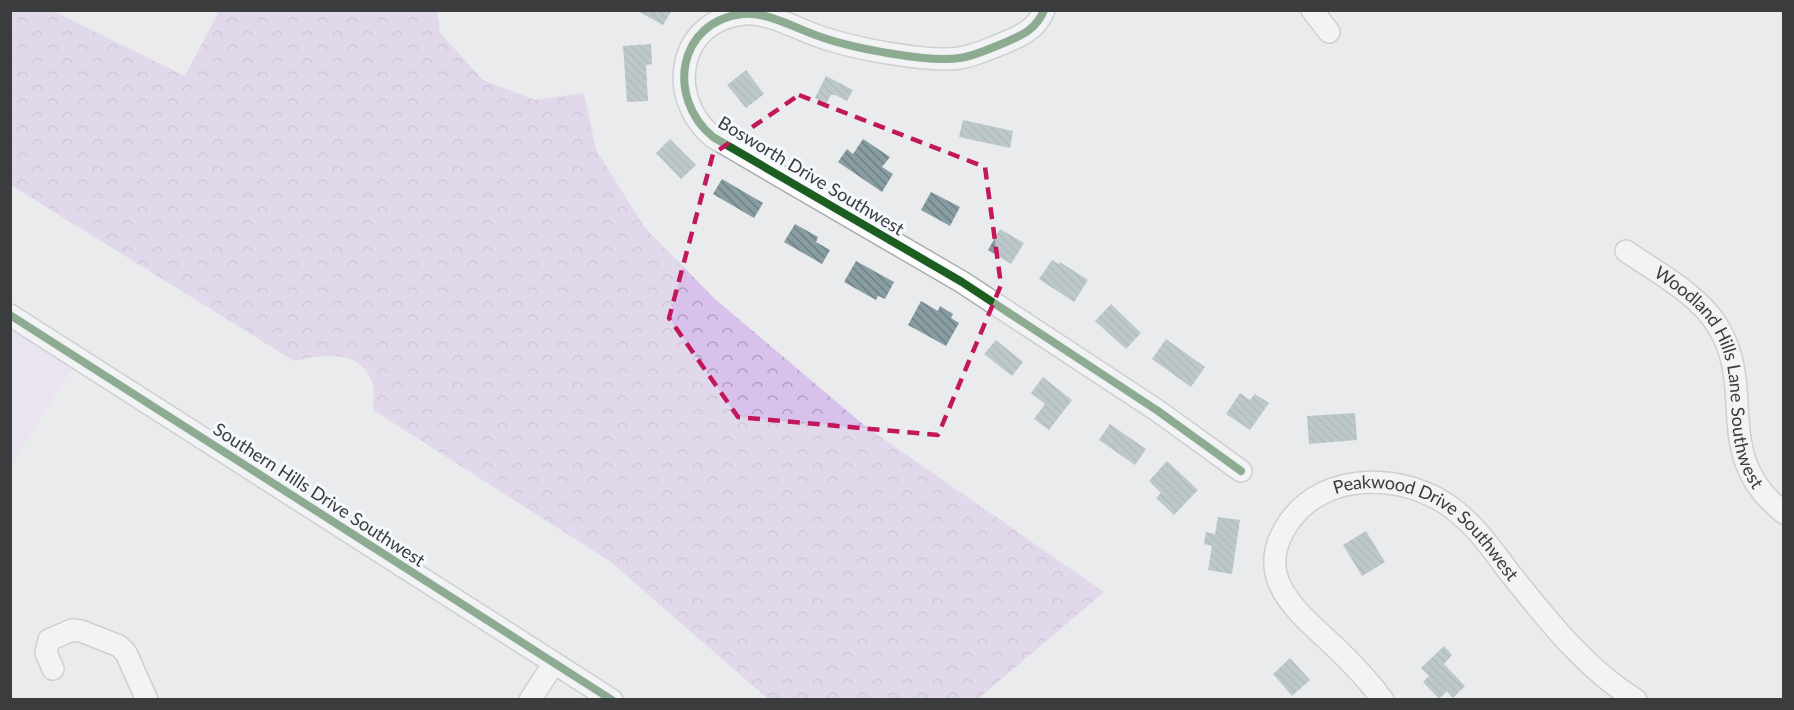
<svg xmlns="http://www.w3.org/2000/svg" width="1794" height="710" font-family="Lato,sans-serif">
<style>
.forest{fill:url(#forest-crowns)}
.park{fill:#eadcf6}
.building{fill:url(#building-back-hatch)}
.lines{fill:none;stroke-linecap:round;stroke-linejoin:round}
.minor-casing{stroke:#abadaf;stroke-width:24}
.minor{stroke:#fcfcfc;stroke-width:21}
.cycleway-casing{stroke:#f5f8fc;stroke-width:11}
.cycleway{stroke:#1b5e20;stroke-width:8}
.marked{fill:none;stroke:#c2185b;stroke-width:4.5;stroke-dasharray:12 8;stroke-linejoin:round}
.labels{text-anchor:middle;stroke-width:6;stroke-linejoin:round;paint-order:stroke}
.street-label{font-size:18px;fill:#3b3c3d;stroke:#f5f8fc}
</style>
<defs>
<pattern id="forest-crowns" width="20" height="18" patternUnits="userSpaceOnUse" patternTransform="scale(1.5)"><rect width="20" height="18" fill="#d8c1ea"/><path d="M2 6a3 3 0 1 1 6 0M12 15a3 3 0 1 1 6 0" fill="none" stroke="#b09ebf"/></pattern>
<pattern id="building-back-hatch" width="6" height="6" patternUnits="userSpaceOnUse" patternTransform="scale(1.5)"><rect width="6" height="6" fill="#889da2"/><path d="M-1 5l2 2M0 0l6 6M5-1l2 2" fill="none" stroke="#708185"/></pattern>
</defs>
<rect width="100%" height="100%" fill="#e9ebed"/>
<path class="forest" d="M10 11H53L185 76 219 11H437L440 33 483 80 535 100 584 93 596 150 645 228 715 299 865 426 1104 592 978 699H768L611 562 373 410C373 402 375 389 372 382 360 348 321 355 294 361L11 185Z"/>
<polygon class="park" points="10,327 73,367 11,465"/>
<g class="building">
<polygon points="636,10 672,10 663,25"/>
<polygon points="651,44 652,64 646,65 648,101 627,102 623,46"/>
<polygon points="746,70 764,94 746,108 727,85"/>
<polygon points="826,76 853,90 847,101 835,95 831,95 826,104 815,98"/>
<polygon points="963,120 1013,131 1010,148 959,137"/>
<polygon points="670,139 696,165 681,179 656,153"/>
<polygon points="863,139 890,157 882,167 893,174 882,192 838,162 847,149 853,154"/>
<polygon points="722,179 763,203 754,218 713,194"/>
<polygon points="931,192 960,207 950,226 921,210"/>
<polygon points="795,224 818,237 816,242 830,250 822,264 784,242"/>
<polygon points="1000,229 1024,243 1011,264 988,250"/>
<polygon points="1052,260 1059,264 1060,262 1088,280 1074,302 1039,279"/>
<polygon points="856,261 894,282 885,299 878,296 876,300 844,282"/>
<polygon points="921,301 938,311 940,306 953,314 951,318 959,323 946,346 908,325"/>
<polygon points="1111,304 1141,333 1126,349 1095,321"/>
<polygon points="1166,339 1205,367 1191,387 1152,359"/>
<polygon points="996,340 1023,362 1012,376 984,354"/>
<polygon points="1043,377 1072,400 1049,430 1034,419 1045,404 1031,393"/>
<polygon points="1240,393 1250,400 1255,394 1269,403 1250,430 1226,414"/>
<polygon points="1355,413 1357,440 1309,444 1307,416"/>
<polygon points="1110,424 1146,449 1135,465 1099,440"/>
<polygon points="1167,461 1198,490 1174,515 1156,498 1161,493 1149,481"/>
<polygon points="1218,517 1240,520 1232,574 1208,570 1212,546 1204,544 1206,532 1215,534"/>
<polygon points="1366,531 1385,562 1362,576 1343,545"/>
<polygon points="1444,646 1452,655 1444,664 1465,686 1453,698 1447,691 1439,699 1423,682 1429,676 1421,668"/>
<polygon points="1290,658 1310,680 1292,696 1273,674"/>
</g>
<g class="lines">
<defs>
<g id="minor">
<path d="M1044 10C1036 31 1018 37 999 45 986 50 974 56 960 58 929 63 852 48 821 37 796 29 770 12 743 14 677 21 666 98 713 137L962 282 1158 411 1241 471"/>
<polyline points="1312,10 1329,32"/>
<path id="s1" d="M1626 251C1656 272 1697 293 1717 325 1758 390 1710 455 1784 513"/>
<polyline points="10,315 612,700"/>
<polyline points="53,669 46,653 49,640 72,630 81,631 119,646 126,653 147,700"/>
<polyline points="530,700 554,663"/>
<path id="s2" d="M1383 700C1368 680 1352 663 1334 646 1297 611 1251 577 1289 522 1325 470 1405 473 1452 508 1475 525 1492 549 1509 572 1547 619 1584 668 1636 700"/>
</g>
</defs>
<use href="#minor" class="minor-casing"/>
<use href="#minor" class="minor"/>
<defs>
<g id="cycleway">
<path d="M1044 10C1036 31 1018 37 999 45 986 50 974 56 960 58 929 63 852 48 821 37 796 29 770 12 743 14 677 21 666 98 713 137L962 282 1158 411 1241 471"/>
<polyline points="10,315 612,700"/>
</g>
</defs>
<use href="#cycleway" class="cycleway-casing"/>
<use href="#cycleway" class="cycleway"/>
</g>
<path d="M0 0H1794V710H0ZM799 95 985 167 1001 285 938 435 738 417 669 318 713 154Z" fill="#e9ebed" fill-opacity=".55" fill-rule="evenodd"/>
<path class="marked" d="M799 95 985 167 1001 285 938 435 738 417 669 318 713 154Z"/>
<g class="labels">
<g class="street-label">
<text transform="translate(811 176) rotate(31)" y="6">Bosworth Drive Southwest</text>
<text dy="6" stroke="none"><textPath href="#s1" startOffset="162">Woodland Hills Lane Southwest</textPath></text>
<text transform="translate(319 495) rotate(33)" y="6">Southern Hills Drive Southwest</text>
<text dy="6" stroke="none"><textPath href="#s2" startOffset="388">Peakwood Drive Southwest</textPath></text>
</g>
</g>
<rect width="1794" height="710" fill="none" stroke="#3b3c3d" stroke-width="24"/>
</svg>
